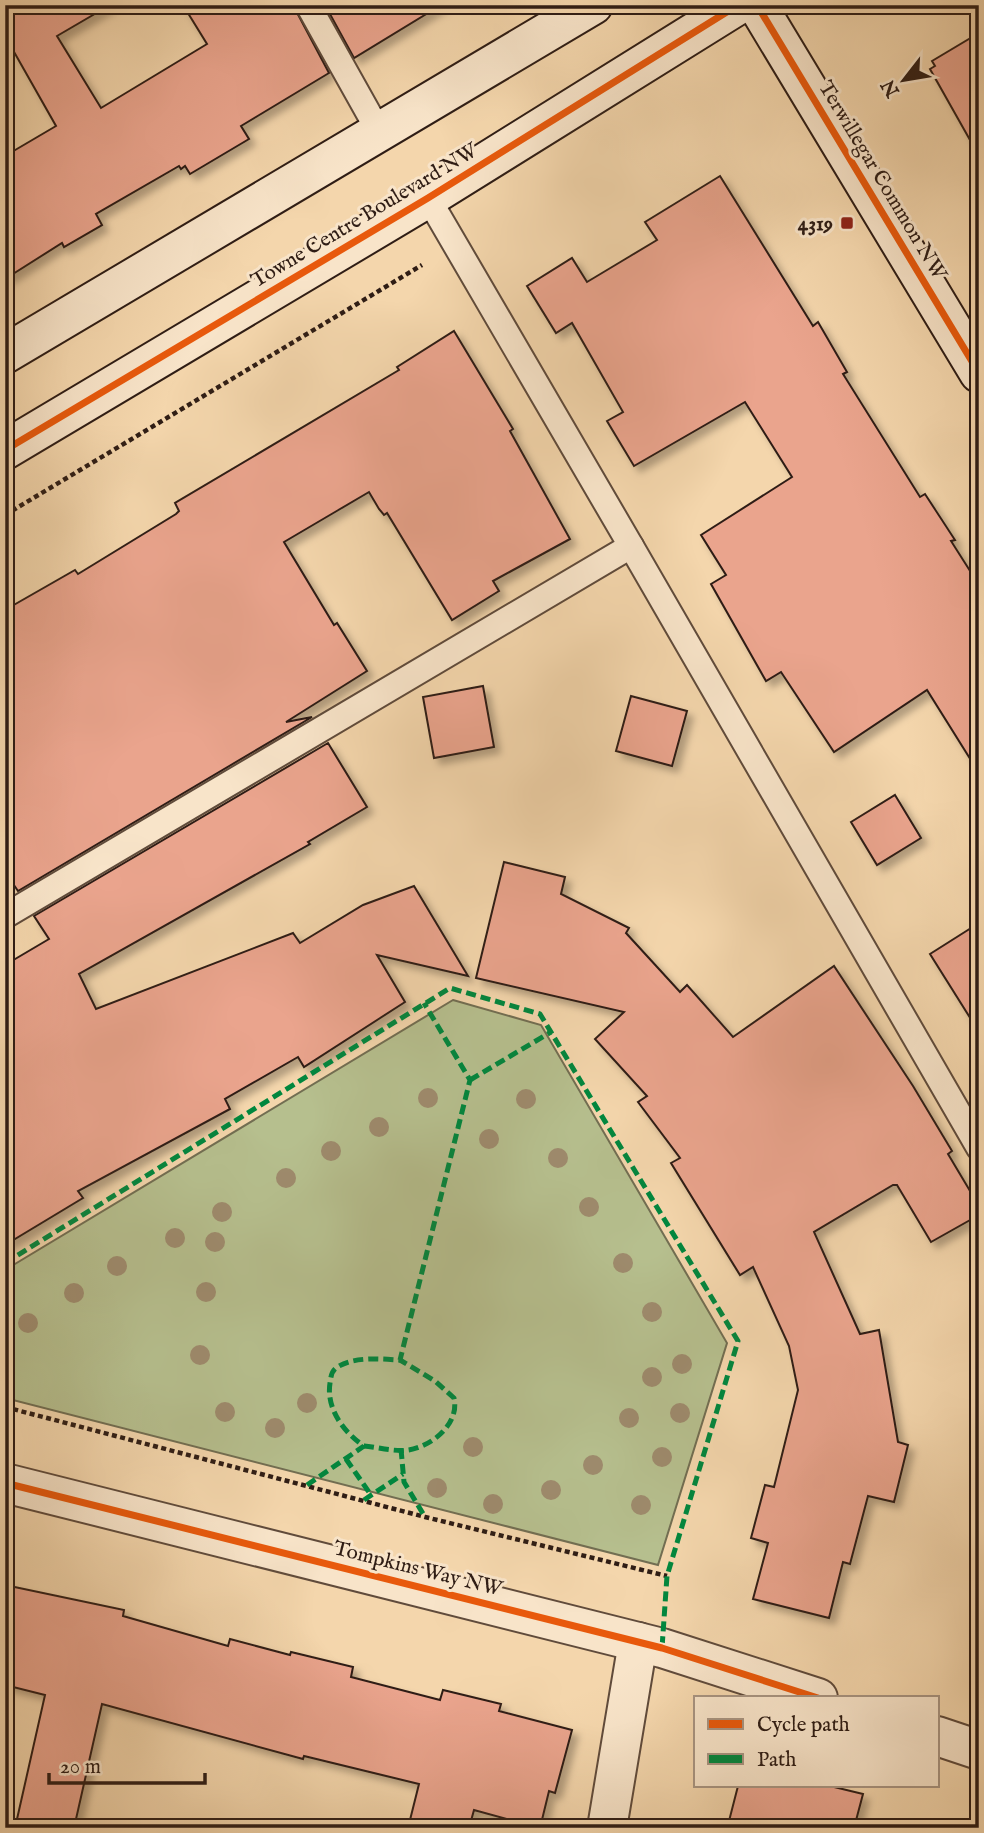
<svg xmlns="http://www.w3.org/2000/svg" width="984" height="1833" font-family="'IM FELL English',serif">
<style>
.green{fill:#b6bf8e;stroke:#726e52;stroke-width:2}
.building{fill:#eaa48d;stroke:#2f1d15;stroke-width:2;filter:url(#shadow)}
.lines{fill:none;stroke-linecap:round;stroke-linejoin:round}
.lane-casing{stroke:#604b3b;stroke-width:28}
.street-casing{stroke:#604b3b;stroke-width:42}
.secondary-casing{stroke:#2f1d15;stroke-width:42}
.path{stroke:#2f1d15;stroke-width:4.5;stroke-dasharray:5 3.5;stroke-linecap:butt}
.lane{stroke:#f8e4c9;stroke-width:24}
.street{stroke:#f8e4c9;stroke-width:38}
.secondary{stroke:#f8e4c9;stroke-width:38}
.quiet{stroke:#00873e;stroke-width:5;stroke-dasharray:10 5;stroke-linecap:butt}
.cycleway-casing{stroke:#f8e4c9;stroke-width:11}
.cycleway{stroke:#e8590c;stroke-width:7}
.tree{fill:#9e8b6d}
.poi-dot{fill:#8f2418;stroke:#f8e4c9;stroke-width:2.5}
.labels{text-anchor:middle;stroke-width:6;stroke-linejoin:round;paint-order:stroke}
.street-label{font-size:21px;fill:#2f1d15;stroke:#f8e4c9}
.poi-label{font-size:21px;font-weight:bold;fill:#2f1d15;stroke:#f8e4c9;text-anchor:end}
</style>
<defs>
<filter id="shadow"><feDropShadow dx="6" dy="6" stdDeviation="3.5" flood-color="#0004"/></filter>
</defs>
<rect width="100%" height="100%" fill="#f4d6ac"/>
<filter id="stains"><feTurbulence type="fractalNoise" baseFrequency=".00286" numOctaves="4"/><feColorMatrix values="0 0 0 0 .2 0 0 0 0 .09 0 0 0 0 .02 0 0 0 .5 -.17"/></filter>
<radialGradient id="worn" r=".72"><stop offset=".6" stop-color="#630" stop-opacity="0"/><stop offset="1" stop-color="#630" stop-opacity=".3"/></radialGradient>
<polygon class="green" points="453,1000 541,1025 727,1343 658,1565 5,1398 5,1270"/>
<g class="building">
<polygon points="5,5 110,5 57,36 101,108 207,44 183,5 293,5 329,73 241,126 249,139 190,174 185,166 181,169 179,166 96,214 102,225 64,247 62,243 5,279 5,156 56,126 5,36"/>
<polygon points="325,5 441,5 354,58"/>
<polygon points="979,33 979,156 930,69 935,66 932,61"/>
<polygon points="720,176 813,326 818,322 847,372 843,374 920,497 925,494 955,540 951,541 979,585 979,773 927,690 834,752 781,672 766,681 711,584 726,575 701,535 792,477 745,402 634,466 607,421 623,412 572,323 556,333 527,286 572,258 587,282 657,240 645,222"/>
<polygon points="454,331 513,429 510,431 570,539 493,581 499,591 452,620 387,513 384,515 379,509 369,492 284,542 334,625 337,623 367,671 286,722 312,717 18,891 5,872 5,610 75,570 78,574 176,514 179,511 175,503 399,370 397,367"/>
<polygon points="483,686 494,747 434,758 423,697"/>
<polygon points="631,696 687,711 672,766 616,751"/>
<polygon points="328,743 367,807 308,842 310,844 79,974 96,1009 293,933 300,943 363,905 414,886 468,976 377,955 405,1002 304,1067 298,1057 225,1099 230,1109 78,1191 83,1198 5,1245 5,965 49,939 34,916"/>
<polygon points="895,795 921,838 877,865 851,822"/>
<polygon points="504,862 565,877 561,894 629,928 626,933 680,992 687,985 733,1037 834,966 913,1086 952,1151 948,1154 979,1206 979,1215 931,1242 897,1185 893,1185 814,1232 860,1334 879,1330 898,1442 908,1445 894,1502 868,1496 850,1564 843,1562 829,1618 753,1599 768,1543 751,1538 765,1485 774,1487 798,1390 789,1346 753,1267 740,1275 671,1163 680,1158 638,1102 647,1096 595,1039 624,1012 476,978"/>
<polygon points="979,923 979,1032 930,954"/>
<polygon points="5,1585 124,1610 123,1616 228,1646 230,1639 290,1655 291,1652 353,1667 351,1677 440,1700 443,1690 501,1704 499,1711 572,1730 555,1793 549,1791 540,1828 474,1810 469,1828 408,1828 419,1784 304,1756 303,1759 102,1704 74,1828 15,1828 45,1695 5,1685"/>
<polygon points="738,1786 830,1786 863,1794 854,1828 754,1828 729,1821"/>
</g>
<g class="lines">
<defs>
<g id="lane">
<polyline points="308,5 378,130"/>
<polyline points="428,198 631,546"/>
<polyline points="5,916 631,546 979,1148"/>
</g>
<g id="street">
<polyline points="5,1483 662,1648 818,1698"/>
<polyline points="937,1736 979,1750"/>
<polyline points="607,1828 638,1642"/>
</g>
<g id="secondary">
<polyline points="757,5 979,373"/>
<polyline points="5,354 593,5"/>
<polyline points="5,450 428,198 738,5"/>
</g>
</defs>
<use href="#lane" class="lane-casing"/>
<use href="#street" class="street-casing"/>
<use href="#secondary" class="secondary-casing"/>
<g class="path">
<polyline points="5,515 422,265"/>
<polyline points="5,1407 425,1517 667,1576"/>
</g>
<use href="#lane" class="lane"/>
<use href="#street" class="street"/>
<use href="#secondary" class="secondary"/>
<g class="quiet">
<polyline points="470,1080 551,1032"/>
<polyline points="5,1263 450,988 540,1014 738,1341 667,1576 662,1648"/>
<path d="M364 1446C377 1447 394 1452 408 1450 431 1447 460 1424 454 1398L435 1381 400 1360"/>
<polyline points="401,1449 404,1482 425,1517"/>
<polyline points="346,1459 371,1495"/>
<path d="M307 1485 364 1446C343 1432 326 1408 330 1383 331 1377 331 1372 336 1368 353 1356 380 1359 400 1360L470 1080 424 1003"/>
<polyline points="364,1500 403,1474"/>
</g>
<defs>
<g id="cycleway">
<polyline points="757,5 979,373"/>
<polyline points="5,450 428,198 738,5"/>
<polyline points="5,1483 662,1648 818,1698"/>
</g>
</defs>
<use href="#cycleway" class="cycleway-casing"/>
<use href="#cycleway" class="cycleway"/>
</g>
<g class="tree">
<circle cx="428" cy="1098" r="10"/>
<circle cx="526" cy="1099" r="10"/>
<circle cx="379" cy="1127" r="10"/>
<circle cx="489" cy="1139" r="10"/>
<circle cx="331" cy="1151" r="10"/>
<circle cx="558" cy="1158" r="10"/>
<circle cx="286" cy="1178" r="10"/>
<circle cx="589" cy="1207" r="10"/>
<circle cx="222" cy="1212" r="10"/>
<circle cx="175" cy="1238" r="10"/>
<circle cx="215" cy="1242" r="10"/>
<circle cx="623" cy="1263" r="10"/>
<circle cx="117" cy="1266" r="10"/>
<circle cx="206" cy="1292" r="10"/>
<circle cx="74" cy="1293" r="10"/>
<circle cx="652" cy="1312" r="10"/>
<circle cx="28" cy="1323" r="10"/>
<circle cx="200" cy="1355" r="10"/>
<circle cx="682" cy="1364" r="10"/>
<circle cx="652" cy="1377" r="10"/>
<circle cx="307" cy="1403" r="10"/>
<circle cx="225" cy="1412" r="10"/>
<circle cx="680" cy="1413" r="10"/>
<circle cx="629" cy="1418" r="10"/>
<circle cx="275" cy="1428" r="10"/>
<circle cx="473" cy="1447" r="10"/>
<circle cx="662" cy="1457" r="10"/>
<circle cx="593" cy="1465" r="10"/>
<circle cx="437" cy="1488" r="10"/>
<circle cx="551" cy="1490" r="10"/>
<circle cx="493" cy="1504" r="10"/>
<circle cx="641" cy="1505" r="10"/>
</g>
<rect class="poi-dot" x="840" y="216" width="14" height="14" rx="3.5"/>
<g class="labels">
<g class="street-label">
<text transform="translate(883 180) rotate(59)" y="7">Terwillegar Common NW</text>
<text transform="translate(364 215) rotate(-31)" y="7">Towne Centre Boulevard NW</text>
<text transform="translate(418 1568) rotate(14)" y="7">Tompkins Way NW</text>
</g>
<g class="poi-label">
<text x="833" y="230">4319</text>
</g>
</g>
<rect width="984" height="1833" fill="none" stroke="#f4d6ac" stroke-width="28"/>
<rect x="7" y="7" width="970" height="1819" fill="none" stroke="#2f1d15" stroke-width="3.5"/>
<rect x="14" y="14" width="956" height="1805" fill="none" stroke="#2f1d15" stroke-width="2"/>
<rect x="694" y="1696" width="245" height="91" fill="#f8e4c9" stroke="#a89481" stroke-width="2"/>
<rect x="708" y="1719" width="35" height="10" fill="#e8590c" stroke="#a89481" stroke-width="2"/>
<text x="757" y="1731" font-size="21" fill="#2f1d15">Cycle path</text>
<rect x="708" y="1754" width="35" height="10" fill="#00873e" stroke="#a89481" stroke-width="2"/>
<text x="757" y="1766" font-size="21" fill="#2f1d15">Path</text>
<g transform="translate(904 80) rotate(239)" stroke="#f8e4c9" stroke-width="5" paint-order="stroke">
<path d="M0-5L12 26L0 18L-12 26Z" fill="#2f1d15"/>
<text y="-10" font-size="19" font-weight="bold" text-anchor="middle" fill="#2f1d15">N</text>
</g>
<path d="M49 1773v10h156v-10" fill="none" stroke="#2f1d15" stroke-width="3.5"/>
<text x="60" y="1773" font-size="21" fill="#2f1d15" stroke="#f8e4c9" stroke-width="5" paint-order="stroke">20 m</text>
<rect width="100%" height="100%" filter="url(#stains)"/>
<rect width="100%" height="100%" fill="url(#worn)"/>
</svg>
